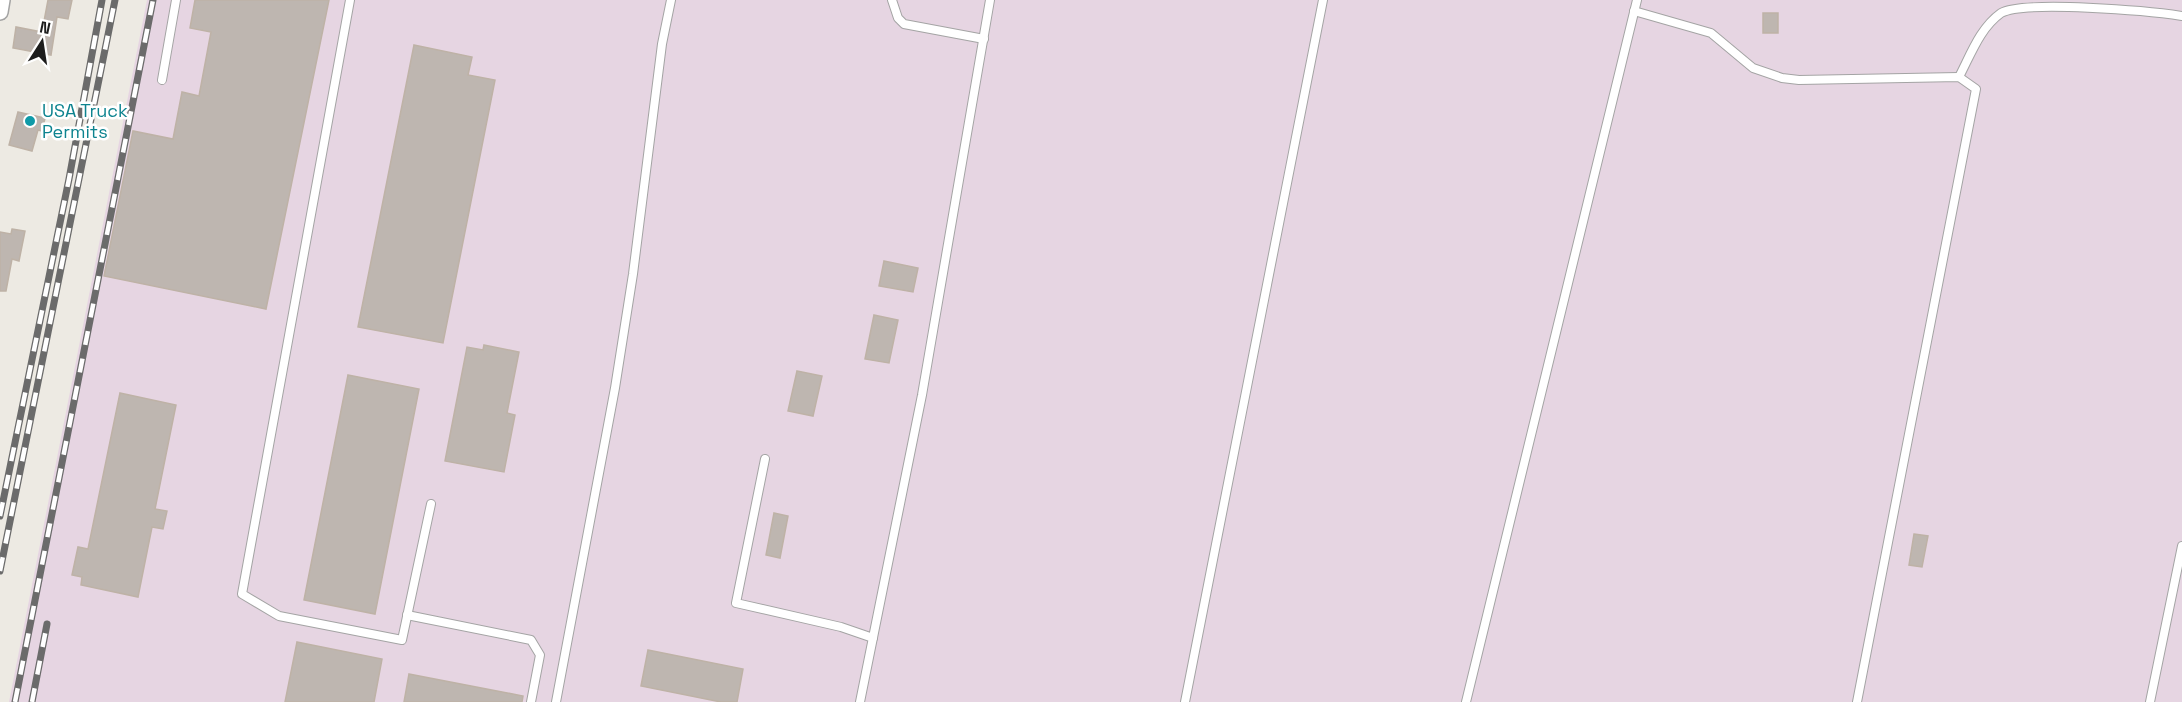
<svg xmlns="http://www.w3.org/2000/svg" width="2182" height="702" font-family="'Space Grotesk',sans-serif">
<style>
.industrial{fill:#e6d5e2}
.building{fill:#beb6b0;stroke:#beb2a6;stroke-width:1.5}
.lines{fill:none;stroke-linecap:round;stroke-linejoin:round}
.lane-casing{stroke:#a4a4a4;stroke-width:10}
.street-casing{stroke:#a4a4a4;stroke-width:18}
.lane{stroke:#fff;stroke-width:8}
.street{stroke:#fff;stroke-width:15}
.rail-casing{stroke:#6b6b6b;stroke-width:7}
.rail{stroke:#fff;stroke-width:4.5;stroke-dasharray:14;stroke-linecap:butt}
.culture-dot{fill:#0f9aa8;stroke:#fff;stroke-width:2}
.labels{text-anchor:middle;stroke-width:5;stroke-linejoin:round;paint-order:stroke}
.culture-label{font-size:18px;fill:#0d838f;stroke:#fff;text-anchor:start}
</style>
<rect width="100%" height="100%" fill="#edeae3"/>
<polygon class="industrial" points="147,0 2182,0 2182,702 9,702"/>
<g class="building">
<polygon points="48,0 72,0 68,19 57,17 51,55 13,48 16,27 42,32"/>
<polygon points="195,0 329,0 266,309 104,276 133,131 173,139 182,92 199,96 211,32 190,28"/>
<rect x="1763" y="13" width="15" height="20"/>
<polygon points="414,45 472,57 468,75 495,80 443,343 358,327"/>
<polygon points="18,112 45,118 42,131 38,130 32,151 9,145"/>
<polygon points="12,229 25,231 19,261 12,259 6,291 0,291 0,232 11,234"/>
<polygon points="884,261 918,268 913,292 879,286"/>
<polygon points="874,315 898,320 889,363 865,359"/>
<polygon points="484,345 519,352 507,413 515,415 504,472 445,461 467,347 483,350"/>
<polygon points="797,371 822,376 813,416 788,411"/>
<polygon points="348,375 419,389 375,614 304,600"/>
<polygon points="120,393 176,405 155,509 167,511 163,529 152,527 138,597 81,585 82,577 72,575 78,547 88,549"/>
<polygon points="774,513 788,516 780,558 766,555"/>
<polygon points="1914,534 1928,536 1922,567 1909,565"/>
<polygon points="297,642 382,659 374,702 285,702"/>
<polygon points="648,650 743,669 737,702 721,702 641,686"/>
<polygon points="409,674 523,696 522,702 404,702"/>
</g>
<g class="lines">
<defs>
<g id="lane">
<polyline points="350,0 242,594 279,616 402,640 431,504"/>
<polyline points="892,0 898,18 904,24 984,39"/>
<polyline points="1634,11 1711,33 1753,68 1782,78 1799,80 1959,77 1976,89 1857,702"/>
<path d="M1959 77C1971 54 1980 28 2001 13 2024 0 2150 11 2182 16"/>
<polyline points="162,80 176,0"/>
<polyline points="765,459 736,603 841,627 873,638"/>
<polyline points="407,615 531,640 540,655 531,702"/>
<polyline points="556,702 615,388 633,274 662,44 671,0"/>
<polyline points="860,702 922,395 990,0"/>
<polyline points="1185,702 1323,0"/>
<polyline points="1466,702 1637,0"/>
<polyline points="2150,702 2182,546"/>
</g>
<polyline id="street" points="0,12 2,0"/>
</defs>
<use href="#lane" class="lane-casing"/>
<use href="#street" class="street-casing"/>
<use href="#lane" class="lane"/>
<use href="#street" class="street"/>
<defs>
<g id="rail">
<polyline points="0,516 69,179 102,0"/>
<polyline points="0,571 115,0"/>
<polyline points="15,702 153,0"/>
<polyline points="32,702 47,624"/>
</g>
</defs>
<use href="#rail" class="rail-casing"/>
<use href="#rail" class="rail"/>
</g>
<circle class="culture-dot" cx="30" cy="121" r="6"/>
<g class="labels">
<g class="culture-label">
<text x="42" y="117">USA Truck<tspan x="42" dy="21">Permits</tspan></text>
</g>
</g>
<g transform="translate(42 42) rotate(12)" stroke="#ffffff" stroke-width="4.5" paint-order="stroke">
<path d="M0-4.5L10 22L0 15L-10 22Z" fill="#1d1d1d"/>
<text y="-9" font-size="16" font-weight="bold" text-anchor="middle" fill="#1d1d1d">N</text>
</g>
</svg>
